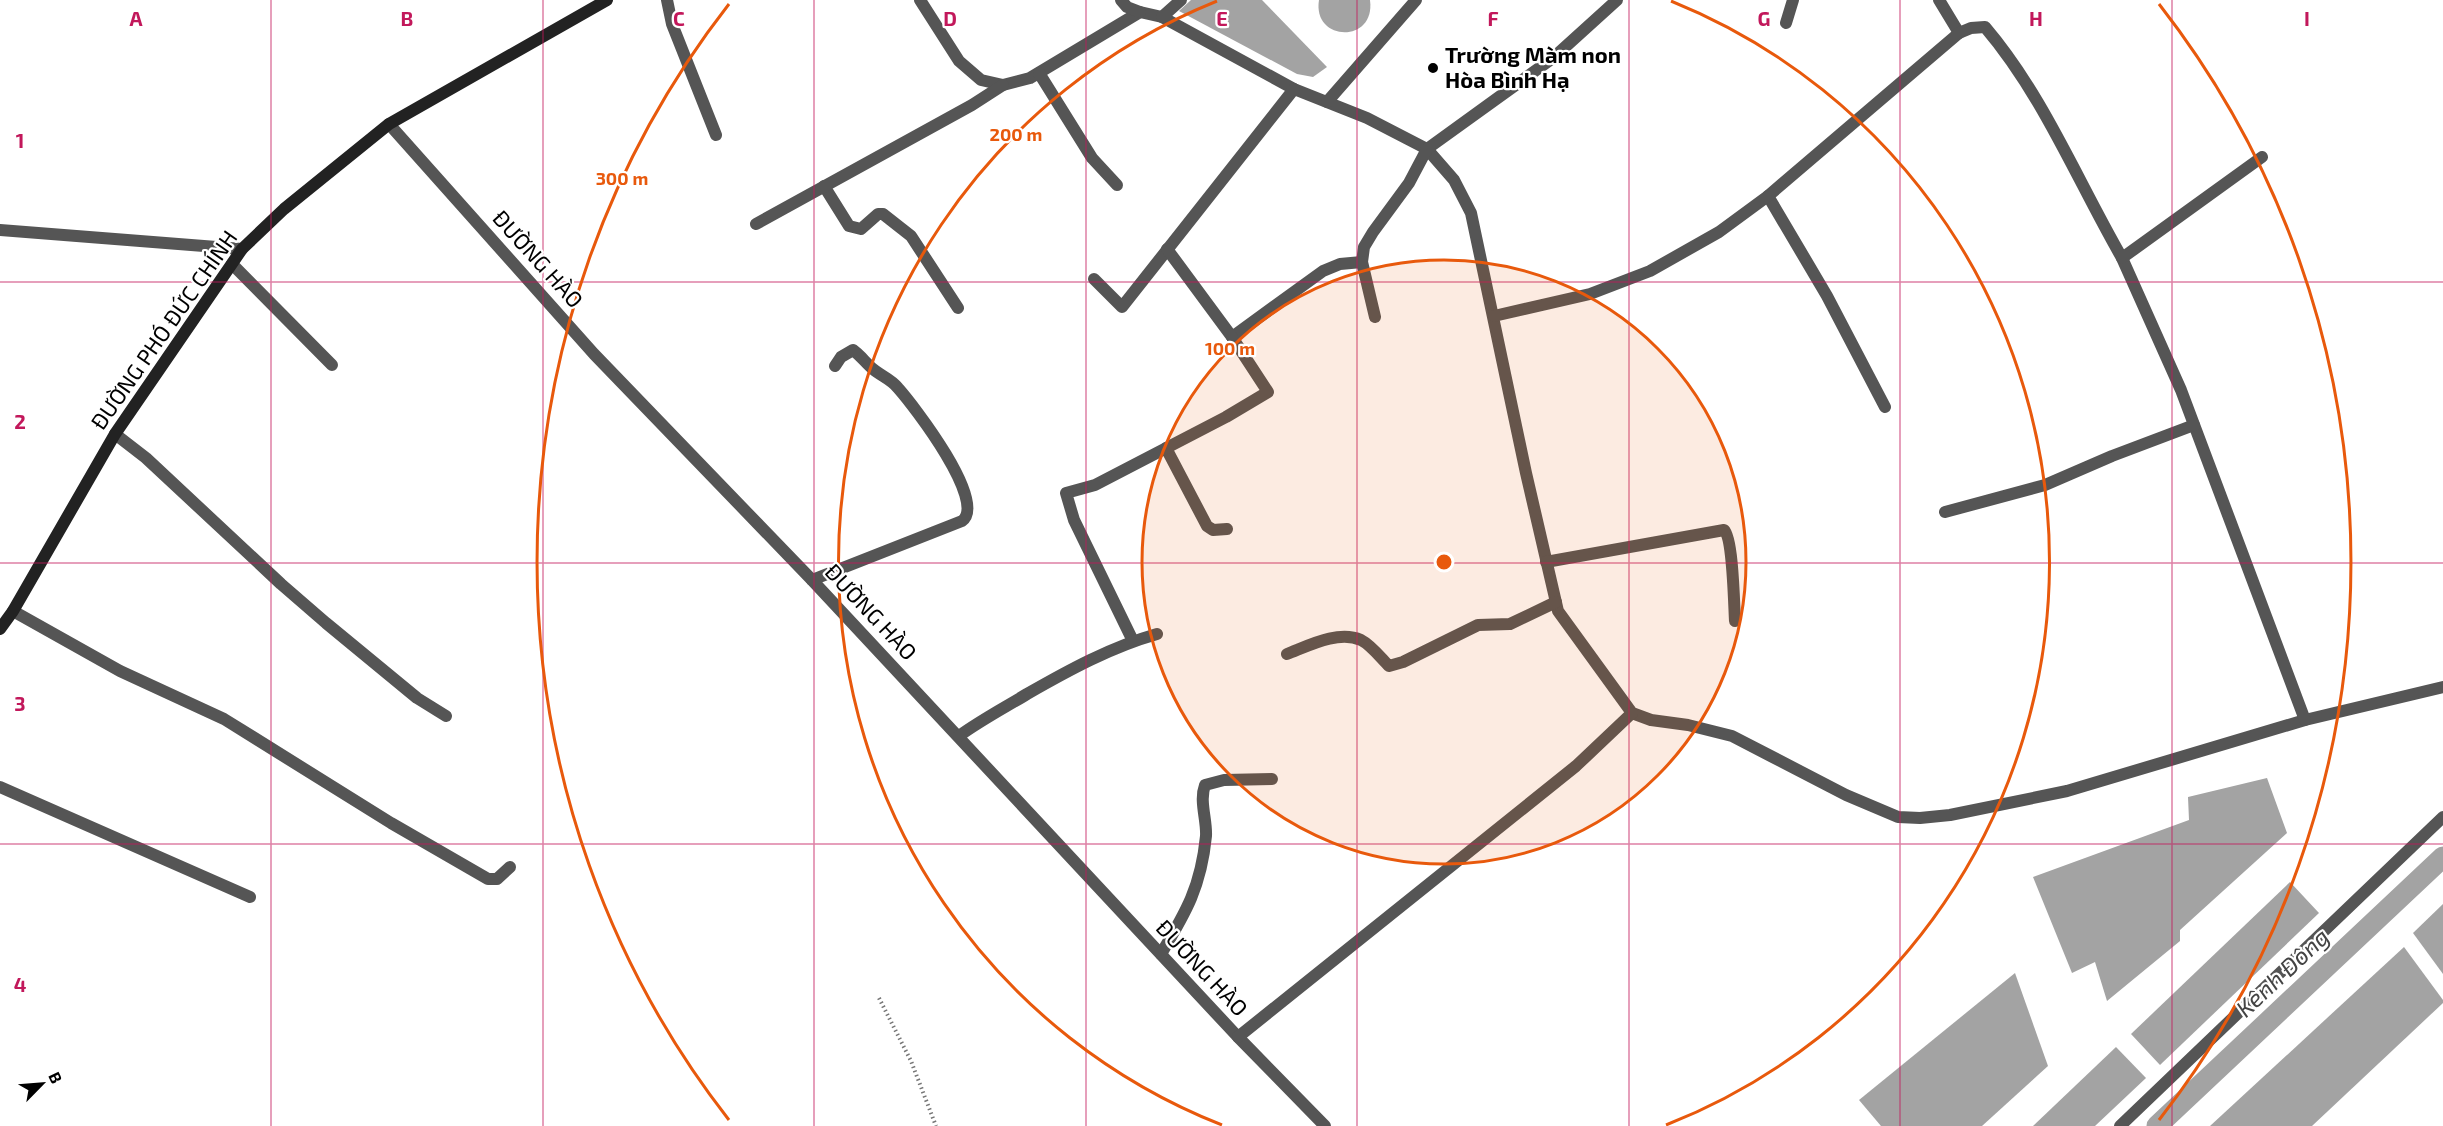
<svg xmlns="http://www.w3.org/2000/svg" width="2443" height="1126" font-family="'Exo 2',sans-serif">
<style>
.water{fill:#a3a3a3}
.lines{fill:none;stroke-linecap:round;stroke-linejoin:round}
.canal{stroke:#a3a3a3;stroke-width:21}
.path{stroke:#777;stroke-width:4;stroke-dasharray:1.5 3;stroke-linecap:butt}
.street{stroke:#555;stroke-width:12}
.secondary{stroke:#222;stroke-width:12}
.grid{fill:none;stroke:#c2185b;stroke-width:1.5;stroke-opacity:0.55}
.ring{fill:none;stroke:#e8590c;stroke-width:3}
.poi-dot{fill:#000;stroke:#fff;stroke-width:2}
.labels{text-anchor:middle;stroke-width:4.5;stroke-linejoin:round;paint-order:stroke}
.poi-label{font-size:22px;font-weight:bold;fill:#000;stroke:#fff;text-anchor:start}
.street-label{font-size:22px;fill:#000;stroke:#fff}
.water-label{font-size:24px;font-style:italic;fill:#444;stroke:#fff}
.grid-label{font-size:20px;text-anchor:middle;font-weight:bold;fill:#c2185b;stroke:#fff;stroke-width:4.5;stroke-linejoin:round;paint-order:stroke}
.centre{fill:#e8590c;stroke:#fff;stroke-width:3}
.ring-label{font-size:18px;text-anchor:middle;font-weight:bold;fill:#e8590c;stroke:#fff;stroke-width:4.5;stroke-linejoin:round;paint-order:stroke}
</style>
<rect width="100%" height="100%" fill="#fff"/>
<g class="water">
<polygon points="1191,0 1262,0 1327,67 1313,77 1297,74 1179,11"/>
<path d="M1319 0H1370C1376 44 1312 42 1319 0Z"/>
<polygon points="2267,778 2287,833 2180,930 2180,941 2107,1001 2095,962 2072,973 2033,877 2189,820 2188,797"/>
<polygon points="2290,882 2319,913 2160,1065 2131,1034"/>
<polygon points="2443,904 2443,974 2413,933"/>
<polygon points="2404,947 2443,1000 2443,1003 2312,1126 2210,1126"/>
<polygon points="2015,973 2048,1066 1982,1126 1881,1126 1859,1100"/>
<polygon points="2116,1047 2146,1078 2095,1126 2033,1126"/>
</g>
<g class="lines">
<polyline class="canal" points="2157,1126 2443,857"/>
<polyline class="path" points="879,998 911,1061 936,1126"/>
<g class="street">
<polyline points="667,0 672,24 716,135"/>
<polyline points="920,0 959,61 981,80 1003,85 1030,78 1140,12 1162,17 1294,89 1367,118 1427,149 1454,180 1471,213 1526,473 1558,611 1632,713 1651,720 1688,725 1732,736 1846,795 1898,817 1920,818 1950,815 2067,791 2305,720 2443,687"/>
<polyline points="1121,0 1127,7 1140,12"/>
<polyline points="1939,0 1959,33"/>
<polyline points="1162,17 1181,0"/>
<polyline points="1786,23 1793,0"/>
<polyline points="1039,73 1092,158 1117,185"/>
<polyline points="1327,102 1416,0"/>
<polyline points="389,124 594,354 812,580 1238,1037 1325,1126"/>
<polyline points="824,186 849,226 861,229 878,214 883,214 911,236 958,308"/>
<polyline points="1768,196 1827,296 1885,407"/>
<polyline points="756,224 972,105 1003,85"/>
<polyline points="0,230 242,249"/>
<polyline points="2122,258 2181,390 2305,720"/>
<polyline points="232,264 332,365"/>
<polyline points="1094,279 1122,307 1294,89"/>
<path d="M1494 316 1590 294 1650 271 1719 232 1768 196 1959 33 1971 28 1985 27C2043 95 2077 180 2122 258L2262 157"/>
<polyline points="1375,317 1362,262 1364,247 1373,232 1409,183 1427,149 1553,58 1617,0"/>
<polyline points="1232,337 1323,271 1340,264 1362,262"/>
<polyline points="115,434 146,458 281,584 326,623 417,698 446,716"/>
<polyline points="1166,448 1207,526 1213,530 1227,529"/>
<polyline points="1945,512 2045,485 2112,456 2194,425"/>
<path d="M1546 562 1724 530C1733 538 1734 605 1735 621"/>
<path d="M812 580 962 521C988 502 914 406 898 388 891 379 881 376 873 369 866 363 860 355 853 350L841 357 835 366"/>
<polyline points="13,611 120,671 224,719 391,823 488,879 497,879 510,867"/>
<polyline points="1133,641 1074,520 1066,493 1095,485 1226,417 1268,392 1232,337 1167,249"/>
<path d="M1287 654C1308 646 1338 630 1361 640 1371 645 1381 658 1389 666L1403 662 1478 625 1510 624 1556 602"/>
<path d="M959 736C981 720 1004 708 1027 694 1069 670 1111 647 1157 634"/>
<polyline points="0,787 250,897"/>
<path d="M1161 954C1186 912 1201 887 1206 836 1207 820 1199 801 1205 785L1224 780 1272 779"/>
<polyline points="1238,1037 1576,766 1632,713"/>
<polyline points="2120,1126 2443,817"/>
</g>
<polyline class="secondary" points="0,629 13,611 115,434 242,249 284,209 389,124 607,0"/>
</g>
<path class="grid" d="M271 0V1126M543 0V1126M814 0V1126M1086 0V1126M1357 0V1126M1629 0V1126M1900 0V1126M2172 0V1126M0 282H2443M0 563H2443M0 844H2443"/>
<circle cx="1444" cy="562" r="302" fill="#e8590c" fill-opacity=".12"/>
<g class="ring">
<circle cx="1444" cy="562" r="302"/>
<path d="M1222 1125A605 605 0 0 1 1217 1M1671 1A605 605 0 0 1 1666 1125"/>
<path d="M729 1120A907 907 0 0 1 729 4M2159 4A907 907 0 0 1 2159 1120"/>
</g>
<circle class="poi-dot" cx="1433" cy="68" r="6"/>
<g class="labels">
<g class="poi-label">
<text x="1445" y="63">Trường Màm non<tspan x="1445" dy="25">Hòa Bình Hạ</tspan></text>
</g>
<g class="street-label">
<text transform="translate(538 259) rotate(48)" y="8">ĐƯỜNG HÀO</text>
<text transform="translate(164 330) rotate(-55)" y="8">ĐƯỜNG PHÓ ĐỨC CHÍNH</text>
<text transform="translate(871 612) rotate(47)" y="8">ĐƯỜNG HÀO</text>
<text transform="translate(1202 968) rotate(47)" y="8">ĐƯỜNG HÀO</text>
</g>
<g class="water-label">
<text transform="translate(2283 973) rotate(-43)" y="8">Kênh Đông</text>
</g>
</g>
<g class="grid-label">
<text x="136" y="26">A</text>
<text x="407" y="26">B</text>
<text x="679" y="26">C</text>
<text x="950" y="26">D</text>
<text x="1222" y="26">E</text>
<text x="1493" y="26">F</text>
<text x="1764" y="26">G</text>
<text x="2036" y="26">H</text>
<text x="2307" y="26">I</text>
<text x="20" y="148">1</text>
<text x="20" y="429">2</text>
<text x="20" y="711">3</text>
<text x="20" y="992">4</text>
</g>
<circle cx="1444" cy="562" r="9" class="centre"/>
<g class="ring-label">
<text x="1016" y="141">200 m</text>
<text x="622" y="185">300 m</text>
<text x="1230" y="355">100 m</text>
</g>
<g transform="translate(42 1084) rotate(65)" stroke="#ffffff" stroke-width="4.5" paint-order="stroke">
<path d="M0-4.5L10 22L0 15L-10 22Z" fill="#000000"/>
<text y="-9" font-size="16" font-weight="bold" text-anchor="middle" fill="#000000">B</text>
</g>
</svg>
